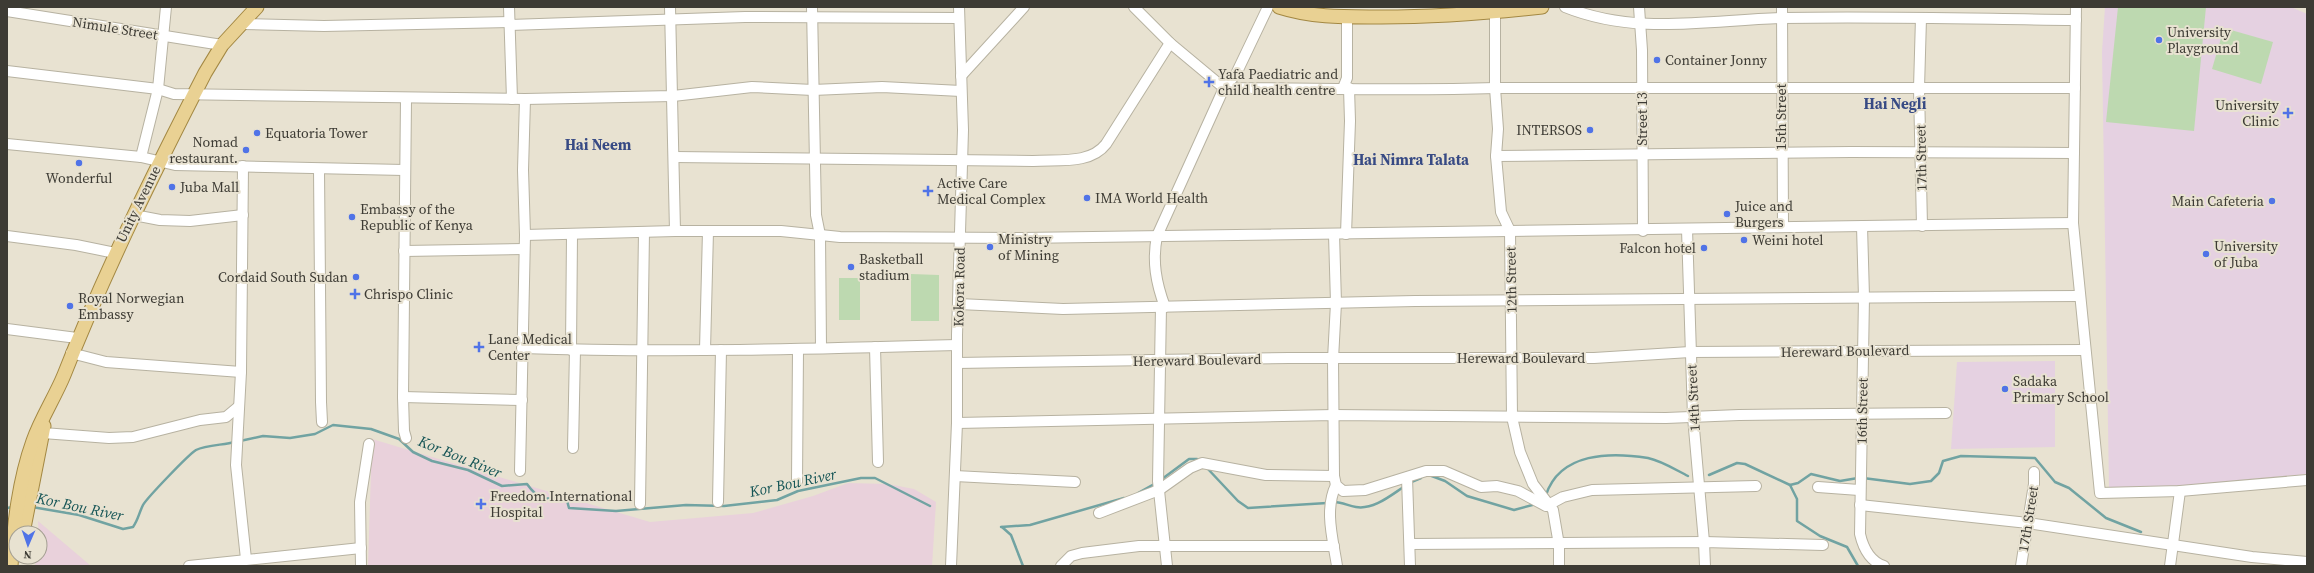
<svg xmlns="http://www.w3.org/2000/svg" width="2314" height="573" font-family="'Source Serif 4',serif">
<style>
.education{fill:#e5d1e1}
.medical{fill:#e9d1db}
.green{fill:#bdd9b0}
.lines{fill:none;stroke-linecap:round;stroke-linejoin:round}
.stream{stroke:#71a3a2;stroke-width:2.5}
.minor-casing{stroke:#b7b2a1;stroke-width:12}
.major-casing{stroke:#a38843;stroke-width:15}
.minor{stroke:#fff;stroke-width:10}
.major{stroke:#e9d193;stroke-width:13}
.poi-dot{fill:#5073e7;stroke:#e8e2d1;stroke-width:1.5}
.labels{text-anchor:middle;stroke-width:4;stroke-linejoin:round;paint-order:stroke}
.street-label{font-size:14px;fill:#3d3b34;stroke:#e8e2d1}
.poi-label{font-size:14px;fill:#3d3b34;stroke:#e8e2d1;text-anchor:start}
.neighbourhood-label{font-size:15px;font-weight:bold;fill:#374a84;stroke:#e8e2d1}
.water-label{font-size:15px;font-style:italic;fill:#145455;stroke:#e8e2d1}
</style>
<rect width="100%" height="100%" fill="#e8e2d1"/>
<g class="education">
<polygon points="2105,7 2291,7 2307,14 2307,474 2177,486 2109,488 2102,52"/>
<polygon points="2055,361 2055,447 1951,449 1957,362"/>
</g>
<g class="medical">
<polygon points="372,439 650,522 753,513 813,496 848,483 888,484 914,489 936,502 932,566 368,566"/>
<polygon points="38,521 91,566 35,566 36,557 40,557"/>
</g>
<g class="green">
<polygon points="2118,7 2206,7 2194,131 2106,122"/>
<polygon points="2224,28 2273,42 2261,84 2212,69"/>
<polygon points="911,274 939,275 939,321 911,321"/>
<rect x="839" y="278" width="21" height="42"/>
</g>
<g class="lines">
<g class="stream">
<path d="M240 441 263 436 290 438 315 434 333 425 371 429 399 439 413 452 432 461 468 470 502 486 527 484C539 501 545 500 566 497L569 508 616 511 686 505 724 506 777 500 798 491 861 478H875L930 506"/>
<polyline points="1207,468 1238,501 1248,508 1327,503"/>
<polyline points="1429,475 1445,481 1467,496 1514,510 1536,504"/>
<polyline points="1709,475 1737,463 1745,464 1790,485 1797,499 1797,521 1820,536 1847,547 1858,566"/>
<polyline points="1863,478 1910,484 1931,481 1939,473 1943,461 1961,456 2035,458 2055,482 2069,488 2106,518 2141,532"/>
<polyline points="1162,479 1189,459 1197,459 1199,461"/>
<polyline points="1409,483 1421,478"/>
<polyline points="1790,485 1798,483 1811,474 1840,481 1858,478"/>
<polyline points="1138,493 1156,483"/>
<path d="M1546 495C1560 452 1611 452 1648 458 1662 461 1676 470 1688 476"/>
<path d="M1334 502C1343 502 1348 506 1356 507 1374 510 1391 495 1405 486"/>
<path d="M32 507 79 515 123 529 133 527C138 520 139 513 143 505 147 498 188 455 196 450 206 445 224 445 235 442"/>
<polyline points="7,508 13,507"/>
<polyline points="1001,527 1030,525 1124,498"/>
<polyline points="1002,527 1011,535 1023,566"/>
</g>
<defs>
<g id="minor">
<polyline points="509,7 512,99"/>
<polyline points="670,7 675,231"/>
<polyline points="812,7 816,215 820,235 821,348"/>
<path d="M1134 7 1170 43 1224 88C1314 88 1404 91 1495 88H2075"/>
<polyline points="1495,7 1495,88 1498,129 1496,156 1501,212 1510,231 1512,417 1520,452 1533,484 1553,510 1559,545 1559,566"/>
<path d="M1565 7C1637 36 1708 20 1783 18 1880 16 1978 19 2076 20"/>
<polyline points="1639,7 1642,50 1643,231"/>
<polyline points="1782,7 1783,227"/>
<polyline points="2076,7 2073,223 2100,493 2180,491 2307,480"/>
<polyline points="7,11 222,45"/>
<polyline points="1921,18 1919,88 1922,226"/>
<polyline points="242,24 324,26 510,22"/>
<polyline points="510,25 745,17 959,18"/>
<polyline points="7,71 158,89 174,94 525,99 673,96 752,87 813,90 882,87 961,91"/>
<polyline points="961,76 1024,7"/>
<polyline points="1343,88 1347,78 1347,17"/>
<polyline points="406,99 403,397 404,431 406,438"/>
<polyline points="7,144 141,157 175,165 404,170"/>
<polyline points="1496,156 1851,152 2074,153"/>
<polyline points="141,157 158,89 166,7"/>
<path d="M674 157 1033 161C1057 159 1090 165 1106 144L1170 43"/>
<polyline points="243,166 241,372 236,465 246,559"/>
<polyline points="319,169 321,402 322,422"/>
<polyline points="134,215 160,220 190,221 243,215"/>
<path d="M1862 226 1864 297 1860 534C1863 547 1869 561 1884 566"/>
<polyline points="1687,229 1693,417 1704,542 1705,566"/>
<polyline points="1334,234 1336,303 1333,359 1334,476 1336,485 1343,491 1365,490 1426,471 1444,471 1481,487 1497,486 1518,491 1546,506"/>
<polyline points="1346,234 1350,121 1349,88"/>
<polyline points="525,235 675,231 781,231 840,237 1021,238 2073,223"/>
<polyline points="7,236 76,245 115,253"/>
<polyline points="404,251 524,249"/>
<polyline points="959,304 1063,309 1415,301 2079,296"/>
<polyline points="1161,307 1158,481 1167,566"/>
<path d="M1165 307C1156 283 1152 261 1157 236L1224 88 1236 74 1268 7"/>
<polyline points="7,329 77,338"/>
<polyline points="875,347 878,462"/>
<path d="M522 348C667 353 812 349 957 345"/>
<polyline points="571,350 572,235"/>
<polyline points="705,350 708,231"/>
<polyline points="71,353 106,362 241,372"/>
<polyline points="957,363 1289,358 1594,358 1690,352 2084,350"/>
<polyline points="403,397 522,400"/>
<polyline points="957,423 1334,415 1666,418 1739,415 1946,413"/>
<polyline points="43,433 109,438 133,437 200,420 226,417 238,407"/>
<polyline points="573,448 575,350"/>
<polyline points="520,471 525,235 523,170 525,99"/>
<polyline points="955,476 1075,482"/>
<polyline points="1407,478 1410,566"/>
<polyline points="797,482 798,350"/>
<path d="M1336 485C1324 510 1333 539 1337 566"/>
<polyline points="1818,487 1859,490"/>
<polyline points="718,502 721,350"/>
<polyline points="640,504 644,232"/>
<polyline points="1550,504 1563,497 1592,490 1756,486"/>
<polyline points="1860,505 2028,523 2252,557 2307,562"/>
<polyline points="1099,513 1159,490 1190,468 1202,463 1266,475 1334,476"/>
<polyline points="1410,544 1704,542 1823,545"/>
<polyline points="189,566 361,548"/>
<polyline points="361,566 360,502 369,444"/>
<polyline points="951,566 957,423 957,335 963,130 959,7"/>
<polyline points="1061,566 1071,556 1082,553 1139,546 1334,546"/>
<polyline points="2021,566 2034,484 2034,472"/>
<polyline points="2170,566 2180,491"/>
</g>
<g id="major">
<path d="M1279 7C1314 18 1344 17 1381 17 1435 17 1488 13 1542 7"/>
<polyline points="23,533 44,426"/>
<path d="M11 566C14 524 19 480 33 441 41 418 55 397 64 375 105 271 154 172 205 73L222 45 257 7"/>
</g>
</defs>
<use href="#minor" class="minor-casing"/>
<use href="#major" class="major-casing"/>
<use href="#minor" class="minor"/>
<use href="#major" class="major"/>
</g>
<g class="poi-dot">
<circle cx="2159" cy="40" r="4"/>
<circle cx="1657" cy="60" r="4"/>
<path d="M1207 76h4v4h4v4h-4v4h-4v-4h-4v-4h4z"/>
<path d="M2286 107h4v4h4v4h-4v4h-4v-4h-4v-4h4z"/>
<circle cx="1590" cy="130" r="4"/>
<circle cx="257" cy="133" r="4"/>
<circle cx="246" cy="150" r="4"/>
<circle cx="79" cy="163" r="4"/>
<circle cx="172" cy="187" r="4"/>
<path d="M926 185h4v4h4v4h-4v4h-4v-4h-4v-4h4z"/>
<circle cx="1087" cy="198" r="4"/>
<circle cx="2272" cy="201" r="4"/>
<circle cx="1727" cy="214" r="4"/>
<circle cx="352" cy="217" r="4"/>
<circle cx="1744" cy="240" r="4"/>
<circle cx="990" cy="247" r="4"/>
<circle cx="1704" cy="248" r="4"/>
<circle cx="2206" cy="254" r="4"/>
<circle cx="851" cy="267" r="4"/>
<circle cx="356" cy="277" r="4"/>
<path d="M353 288h4v4h4v4h-4v4h-4v-4h-4v-4h4z"/>
<circle cx="70" cy="306" r="4"/>
<path d="M477 341h4v4h4v4h-4v4h-4v-4h-4v-4h4z"/>
<circle cx="2005" cy="389" r="4"/>
<path d="M479 498h4v4h4v4h-4v4h-4v-4h-4v-4h4z"/>
</g>
<g class="labels">
<g class="street-label">
<text transform="translate(115 28) rotate(9)" y="5">Nimule Street</text>
<text transform="translate(1781 117) rotate(-90)" y="5">15th Street</text>
<text transform="translate(1642 119) rotate(-90)" y="5">Street 13</text>
<text transform="translate(1921 158) rotate(-91)" y="5">17th Street</text>
<text transform="translate(138 204) rotate(-64)" y="5">Unity Avenue</text>
<text transform="translate(1511 280) rotate(-91)" y="5">12th Street</text>
<text transform="translate(959 287) rotate(-89)" y="5">Kokora Road</text>
<text transform="translate(1845 351) rotate(-1)" y="5">Hereward Boulevard</text>
<text x="1521" y="363">Hereward Boulevard</text>
<text transform="translate(1197 360) rotate(-1)" y="5">Hereward Boulevard</text>
<text transform="translate(1693 398) rotate(-93)" y="5">14th Street</text>
<text transform="translate(1862 411) rotate(-89)" y="5">16th Street</text>
<text transform="translate(2028 519) rotate(-81)" y="5">17th Street</text>
</g>
<g class="poi-label">
<text x="2167" y="37">University<tspan x="2167" dy="16">Playground</tspan></text>
<text x="1665" y="65">Container Jonny</text>
<text x="1218" y="79">Yafa Paediatric and<tspan x="1218" dy="16">child health centre</tspan></text>
<text x="2279" y="110" text-anchor="end">University<tspan x="2279" dy="16">Clinic</tspan></text>
<text x="1582" y="135" text-anchor="end">INTERSOS</text>
<text x="265" y="138">Equatoria Tower</text>
<text x="238" y="147" text-anchor="end">Nomad<tspan x="238" dy="16">restaurant.</tspan></text>
<text x="79" y="183" text-anchor="middle">Wonderful</text>
<text x="937" y="188">Active Care<tspan x="937" dy="16">Medical Complex</tspan></text>
<text x="180" y="192">Juba Mall</text>
<text x="1095" y="203">IMA World Health</text>
<text x="2264" y="206" text-anchor="end">Main Cafeteria</text>
<text x="1735" y="211">Juice and<tspan x="1735" dy="16">Burgers</tspan></text>
<text x="360" y="214">Embassy of the<tspan x="360" dy="16">Republic of Kenya</tspan></text>
<text x="998" y="244">Ministry<tspan x="998" dy="16">of Mining</tspan></text>
<text x="1752" y="245">Weini hotel</text>
<text x="2214" y="251">University<tspan x="2214" dy="16">of Juba</tspan></text>
<text x="1696" y="253" text-anchor="end">Falcon hotel</text>
<text x="859" y="264">Basketball<tspan x="859" dy="16">stadium</tspan></text>
<text x="348" y="282" text-anchor="end">Cordaid South Sudan</text>
<text x="364" y="299">Chrispo Clinic</text>
<text x="78" y="303">Royal Norwegian<tspan x="78" dy="16">Embassy</tspan></text>
<text x="488" y="344">Lane Medical<tspan x="488" dy="16">Center</tspan></text>
<text x="2013" y="386">Sadaka<tspan x="2013" dy="16">Primary School</tspan></text>
<text x="490" y="501">Freedom International<tspan x="490" dy="16">Hospital</tspan></text>
</g>
<g class="neighbourhood-label">
<text x="1895" y="109">Hai Negli</text>
<text x="598" y="150">Hai Neem</text>
<text x="1411" y="165">Hai Nimra Talata</text>
</g>
<g class="water-label">
<text transform="translate(460 457) rotate(22)" y="5">Kor Bou River</text>
<text transform="translate(793 483) rotate(-12)" y="5">Kor Bou River</text>
<text transform="translate(80 507) rotate(12)" y="5">Kor Bou River</text>
</g>
</g>
<rect width="2314" height="573" fill="none" stroke="#3d3b34" stroke-width="16"/>
<g transform="translate(28 545) rotate(182)"><circle r="19" fill="#e8e2d1" stroke="#a49f92"/>
<path d="M0-3L7 15L0 10L-7 15Z" fill="#5073e7"/>
<text y="-6" font-size="11" font-weight="bold" text-anchor="middle" fill="#3d3b34">N</text>
</g>
</svg>
